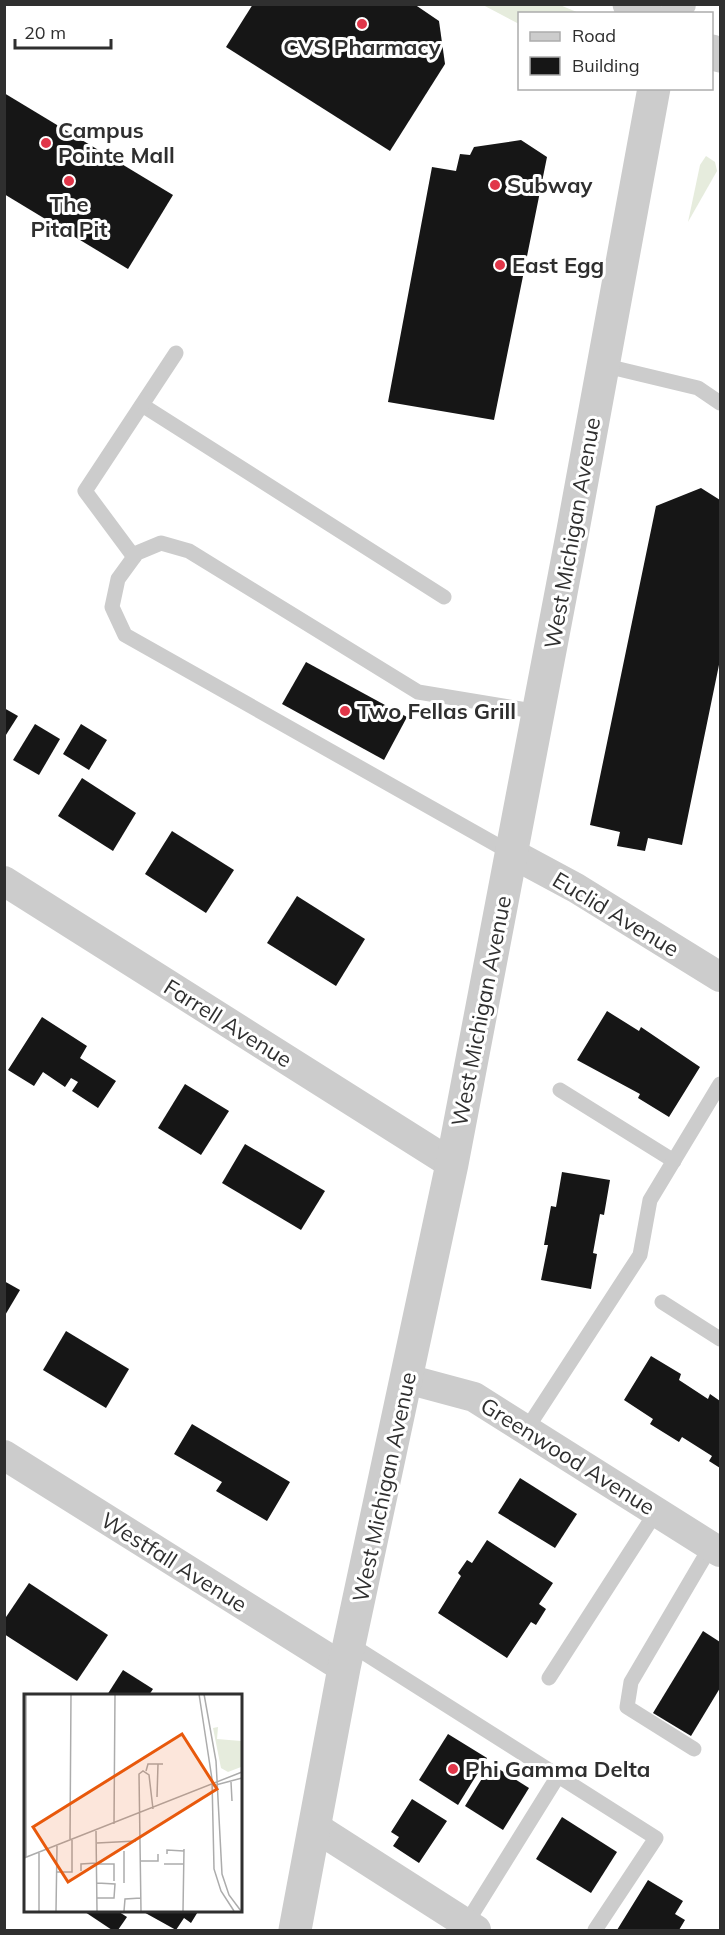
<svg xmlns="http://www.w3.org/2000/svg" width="725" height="1935" font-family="Mulish,sans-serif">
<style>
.green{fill:#e6ecdd}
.building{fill:#161616}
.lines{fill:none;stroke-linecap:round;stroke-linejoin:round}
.service{stroke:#ccc;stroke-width:15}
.minor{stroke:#ccc;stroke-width:30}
.tertiary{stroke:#ccc;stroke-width:33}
.poi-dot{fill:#e13649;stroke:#fff;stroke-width:2}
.labels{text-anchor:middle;stroke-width:6;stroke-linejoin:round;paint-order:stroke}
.poi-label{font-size:22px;font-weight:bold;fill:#2f2f2f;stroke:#fff;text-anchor:start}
.street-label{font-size:22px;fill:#2f2f2f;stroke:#fff}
.inset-road{fill:none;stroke:#acacac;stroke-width:1.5}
.view{fill:#e8590c;fill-opacity:0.15;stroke:#e8590c;stroke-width:3}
.inset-edge{fill:none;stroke:#2f2f2f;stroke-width:3}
</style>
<rect width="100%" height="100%" fill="#fff"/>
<g class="green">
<polygon points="483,5 560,5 579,13 520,14 519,24"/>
<polygon points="706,156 715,162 717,171 688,222 700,165"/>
</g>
<g class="building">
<polygon points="253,4 414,4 439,21 445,64 390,151 226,47"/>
<polygon points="4,93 173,195 128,269 4,194"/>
<polygon points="521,140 547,157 494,420 388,402 432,167 456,171 460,154 470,155 474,147"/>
<polygon points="701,488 720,500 720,660 682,845 648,838 645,851 617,846 620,832 590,825 656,506"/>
<polygon points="306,662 407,717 384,760 282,704"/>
<polygon points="4,708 18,716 4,738"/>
<polygon points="35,724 60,739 39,775 13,760"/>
<polygon points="81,724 107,740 89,770 63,754"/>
<polygon points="82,778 136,813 113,851 58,816"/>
<polygon points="172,831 234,870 206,913 145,874"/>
<polygon points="297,896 365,939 336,986 267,943"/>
<polygon points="607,1011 639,1031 641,1027 700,1067 669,1117 638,1098 640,1094 577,1060"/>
<polygon points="42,1017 87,1046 80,1058 116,1081 98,1108 72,1091 78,1082 71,1078 65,1087 43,1072 34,1086 8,1070"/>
<polygon points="185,1084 229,1111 201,1155 158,1128"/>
<polygon points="245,1144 325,1191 301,1230 222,1183"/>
<polygon points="562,1172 610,1180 604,1215 600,1214 593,1253 597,1254 591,1289 541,1280 548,1245 544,1245 551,1206 556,1207"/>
<polygon points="4,1281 20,1290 4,1317"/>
<polygon points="66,1331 129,1369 106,1408 43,1370"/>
<polygon points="651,1356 681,1374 679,1380 708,1399 710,1394 720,1401 720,1468 709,1461 712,1456 682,1437 679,1442 650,1424 653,1419 624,1400"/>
<polygon points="192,1424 290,1482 267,1521 216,1491 222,1482 174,1454"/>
<polygon points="520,1478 577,1514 555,1548 498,1513"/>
<polygon points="487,1540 553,1583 539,1604 546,1609 536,1625 531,1622 507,1658 438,1613 461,1576 458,1573 467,1560 472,1563"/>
<polygon points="29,1583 108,1635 77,1681 4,1634 4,1620"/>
<polygon points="703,1631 720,1642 720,1688 691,1736 653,1713"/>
<polygon points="123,1670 153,1689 149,1695 107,1695"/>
<polygon points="448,1734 487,1758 458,1805 419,1780"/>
<polygon points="491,1764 529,1788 503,1830 465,1806"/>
<polygon points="412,1799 447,1821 419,1863 393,1846 399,1837 391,1832"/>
<polygon points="562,1817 617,1852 591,1893 536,1859"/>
<polygon points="648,1880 683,1901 675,1914 685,1920 679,1930 617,1930"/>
<polygon points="82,1910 116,1910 127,1917 118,1930 112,1930"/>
<polygon points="140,1910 199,1910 191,1923 184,1918 176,1930"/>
</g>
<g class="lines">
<g class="service">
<polyline points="602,365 698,388 720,403"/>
<polyline points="142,405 444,597"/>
<polyline points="134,557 85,491 176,353"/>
<polyline points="511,853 125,635 112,607 118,579 134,557 137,553 161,543 189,551 418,692 539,712"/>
<polyline points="560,1090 674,1161"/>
<polyline points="662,1302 720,1339"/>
<polyline points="526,1430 640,1255 650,1200 720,1084"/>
<polyline points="350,1644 656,1838 595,1930"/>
<polyline points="549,1678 656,1512"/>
<polyline points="694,1749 627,1707 631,1682 711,1546"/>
<polyline points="466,1924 558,1776"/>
</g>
<g class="minor">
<polyline points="674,14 681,4"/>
<polyline points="511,853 576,888 720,977"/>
<polyline points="4,881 452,1164"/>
<polyline points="407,1379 474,1397 720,1552"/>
<polyline points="4,1455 344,1668"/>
<polyline points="315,1827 476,1930"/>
</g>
<g class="tertiary">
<polyline points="629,4 647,14"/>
<polyline points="712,51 720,56"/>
<polyline points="295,1930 344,1668 452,1164 573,530 654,88"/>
</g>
</g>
<g class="poi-dot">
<circle cx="362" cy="24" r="6"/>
<circle cx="46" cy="143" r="6"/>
<circle cx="69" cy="181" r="6"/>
<circle cx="495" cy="185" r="6"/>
<circle cx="500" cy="265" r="6"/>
<circle cx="345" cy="711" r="6"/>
<circle cx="453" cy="1769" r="6"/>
</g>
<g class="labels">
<g class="poi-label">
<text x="362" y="55" text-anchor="middle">CVS Pharmacy</text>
<text x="58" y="138">Campus<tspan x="58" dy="25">Pointe Mall</tspan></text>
<text x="507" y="193">Subway</text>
<text x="69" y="212" text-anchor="middle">The<tspan x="69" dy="25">Pita Pit</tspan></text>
<text x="512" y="273">East Egg</text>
<text x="357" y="719">Two Fellas Grill</text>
<text x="465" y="1777">Phi Gamma Delta</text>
</g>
<g class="street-label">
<text transform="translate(572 533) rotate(-80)" y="8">West Michigan Avenue</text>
<text transform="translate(616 914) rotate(31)" y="8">Euclid Avenue</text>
<text transform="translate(481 1011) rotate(-79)" y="8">West Michigan Avenue</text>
<text transform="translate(228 1023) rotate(32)" y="8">Farrell Avenue</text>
<text transform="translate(568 1456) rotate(32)" y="8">Greenwood Avenue</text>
<text transform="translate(384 1487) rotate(-78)" y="8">West Michigan Avenue</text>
<text transform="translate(174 1562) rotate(32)" y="8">Westfall Avenue</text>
</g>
</g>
<g transform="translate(24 1694)">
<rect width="218" height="218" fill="#fff"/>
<path d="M194 33 193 45 217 47V73L204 78 197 74 189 34Z" fill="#e6ecdd"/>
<path class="inset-road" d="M2 0V163M175 0 188 85 190 175 197 197 210 217M180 0 192 67 198 180 205 201 217 217M122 77 124 70H139M207 88 208 107M188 92 218 84M133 103 134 70M90 130 91 0M72 137 73 217M46 145 47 0M73 149 112 147M15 159V217M143 160V156L160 157M0 164 218 78M117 167H134V160M73 170H90V187M140 170H159M57 177V170L73 169M32 178H48V146M73 189 91 190 90 204H73M100 189V157M32 217 33 152M100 217 101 205 117 204M117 217 115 80 119 77 125 81 129 115M159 217 160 155"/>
<path class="view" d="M158 40 193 95 44 188 9 133Z"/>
<rect width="218" height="218" class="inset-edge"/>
</g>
<rect width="725" height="1935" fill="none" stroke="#2f2f2f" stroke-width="12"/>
<rect x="518" y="12" width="195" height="78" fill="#ffffff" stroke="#acacac" stroke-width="1.5"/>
<rect x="530" y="32" width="30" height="9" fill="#cccccc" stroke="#acacac" stroke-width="1.5"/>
<text x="572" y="42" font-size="18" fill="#2f2f2f">Road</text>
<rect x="530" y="57" width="30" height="18" fill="#161616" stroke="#acacac" stroke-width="1.5"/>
<text x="572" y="72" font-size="18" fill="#2f2f2f">Building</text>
<path d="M15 39v9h96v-9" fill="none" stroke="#2f2f2f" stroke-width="3"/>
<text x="24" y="39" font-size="18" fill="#2f2f2f" stroke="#ffffff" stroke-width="4.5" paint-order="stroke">20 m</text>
</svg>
